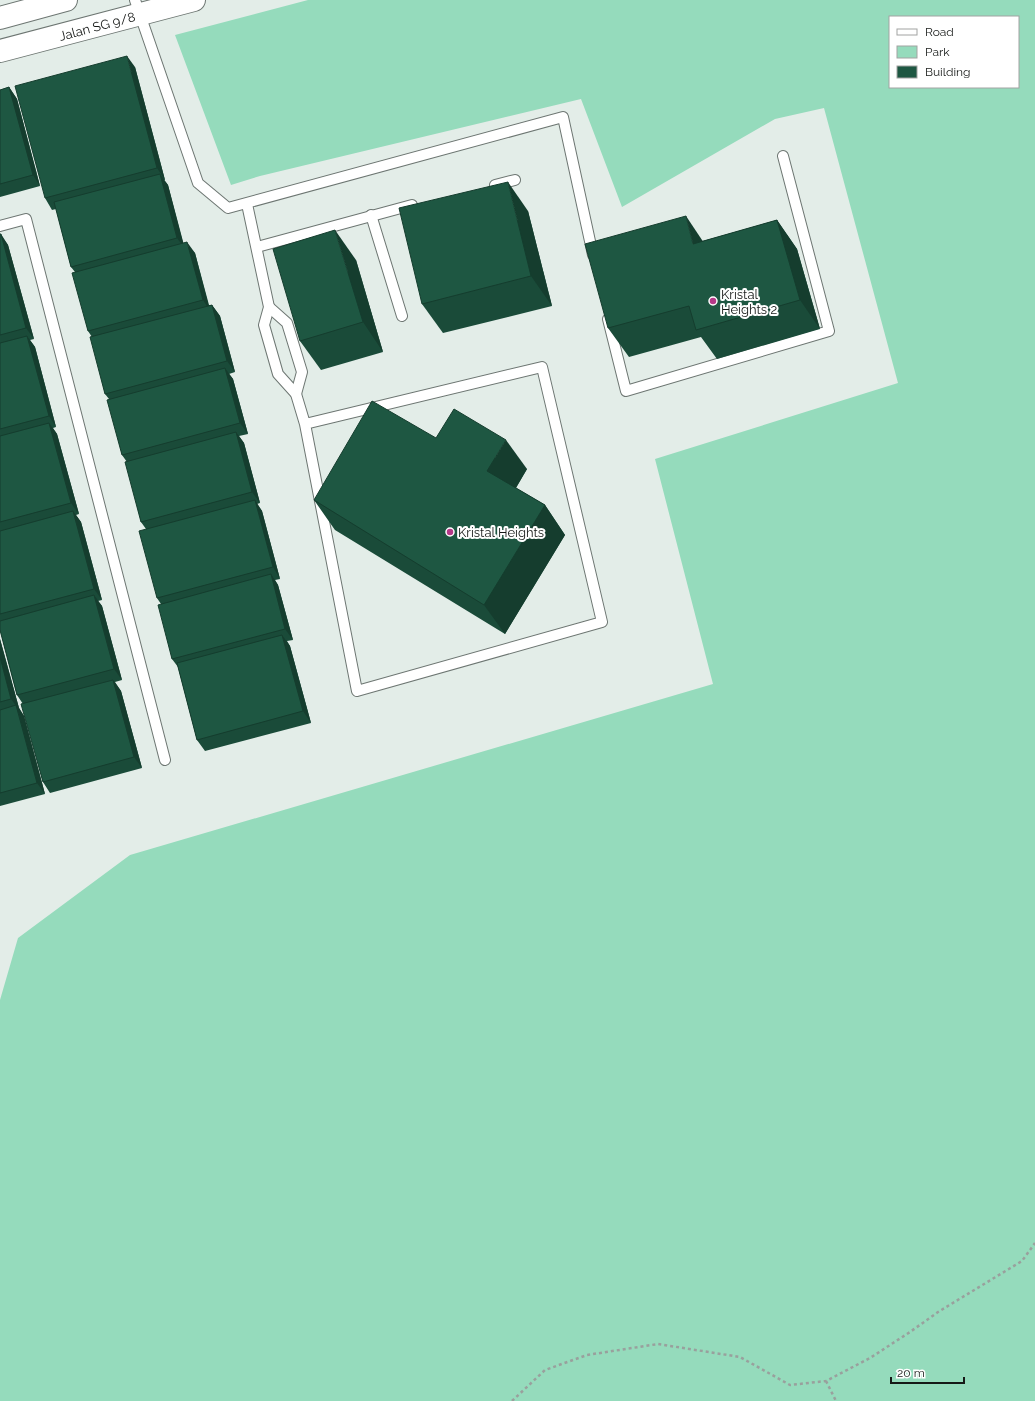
<svg xmlns="http://www.w3.org/2000/svg" width="1035" height="1401" font-family="Raleway,sans-serif">
<style>
.green{fill:#95dbbc;fill-rule:evenodd}
.lines{fill:none;stroke-linecap:round;stroke-linejoin:round}
.lane-casing{stroke:#6d7672;stroke-width:12}
.secondary-casing{stroke:#6d7672;stroke-width:24}
.path{stroke:#99a09d;stroke-width:2.5;stroke-dasharray:3 3;stroke-linecap:butt}
.lane{stroke:#fff;stroke-width:10}
.secondary{stroke:#fff;stroke-width:22}
.wall{fill:#1a4b39}
.shaded-wall{fill:#153d2e}
.building{fill:#1e5742;stroke:#153d2e}
.poi-dot{fill:#b53888;stroke:#fff;stroke-width:1.5}
.labels{text-anchor:middle;stroke-width:4;stroke-linejoin:round;paint-order:stroke}
.street-label{font-size:13px;fill:#161917;stroke:#fff}
.poi-label{font-size:13px;fill:#161917;stroke:#fff;text-anchor:start}
</style>
<rect width="100%" height="100%" fill="#e3ede8"/>
<path class="green" d="M308 0H1035V1401H0V1000L18 938 130 855 713 684 655 459 898 383 824 108 775 119 622 207 581 99 260 176 231 185 175 35ZM890 17H1018V87H890Z"/>
<g class="lines">
<defs>
<g id="lane">
<polyline points="135,0 198,183 228,208 563,117 593,255"/>
<polyline points="495,185 515,180"/>
<polyline points="247,204 269,307 264,325 278,374 296,394 305,424 357,691 602,622 542,367 305,424"/>
<polyline points="371,215 402,316"/>
<polyline points="0,226 26,219 165,760"/>
<polyline points="257,247 412,205"/>
<polyline points="269,307 287,323 302,372 296,394"/>
<polyline points="608,319 626,391 829,331 783,156"/>
</g>
<g id="secondary">
<polyline points="0,18 66,0"/>
<polyline points="0,51 194,0"/>
</g>
</defs>
<use href="#lane" class="lane-casing"/>
<use href="#secondary" class="secondary-casing"/>
<g class="path">
<polyline points="826,1381 836,1401"/>
<polyline points="512,1401 545,1370 587,1355 658,1344 740,1357 790,1385 826,1381 870,1358 910,1332 938,1312 1022,1261 1035,1243"/>
</g>
<use href="#lane" class="lane"/>
<use href="#secondary" class="secondary"/>
</g>
<g class="wall">
<polygon points="135,67 165,180 164,180 168,185 183,243 195,253 209,305 212,305 220,316 235,372 229,374 233,379 248,434 239,436 244,443 260,503 257,504 262,511 280,579 275,580 278,585 293,640 287,641 290,646 311,723 205,751 197,740 178,667 172,659 161,604 157,598 146,529 141,522 127,462 122,455 109,399 105,394 92,337 88,331 75,272 71,267 56,209 52,210 45,198"/>
<polygon points="9,87 17,99 40,186 0,197 0,90"/>
<polygon points="528,211 552,306 443,333 422,304"/>
<polygon points="777,220 797,249 820,329 717,359 701,337 629,357 608,328 703,241"/>
<polygon points="0,234 8,245 34,339 30,340 35,347 56,427 53,428 57,434 79,514 76,515 81,522 102,600 98,601 102,606 122,680 115,682 121,691 142,768 50,793 43,782 23,704 17,695 0,630"/>
<polygon points="356,260 383,352 321,370 300,341"/>
<polygon points="436,438 527,469 516,488 545,505 565,535 505,634 335,530 314,500"/>
<polygon points="0,639 19,708 24,716 45,794 0,806"/>
</g>
<g class="shaded-wall">
<polygon points="127,56 135,67 165,180 157,168"/>
<polygon points="9,87 17,99 40,186 33,175"/>
<polygon points="160,174 168,185 185,249 177,238"/>
<polygon points="508,182 528,211 552,306 531,276"/>
<polygon points="686,216 706,246 693,244"/>
<polygon points="777,220 797,249 820,329 800,300"/>
<polygon points="335,230 356,260 383,352 363,322"/>
<polygon points="1,234 8,245 34,339 26,328"/>
<polygon points="187,242 195,253 210,311 203,300"/>
<polygon points="212,305 220,316 235,372 227,361"/>
<polygon points="27,336 35,347 56,427 49,416"/>
<polygon points="225,368 233,379 248,434 240,423"/>
<polygon points="49,423 57,434 79,514 71,503"/>
<polygon points="236,432 244,443 260,503 252,492"/>
<polygon points="506,440 527,469 508,501 487,471"/>
<polygon points="255,500 262,511 280,579 273,567"/>
<polygon points="545,505 565,535 505,634 484,605"/>
<polygon points="73,511 81,522 102,600 94,589"/>
<polygon points="271,574 278,585 293,640 285,629"/>
<polygon points="94,595 102,606 122,680 114,669"/>
<polygon points="282,635 290,646 311,723 303,711"/>
<polygon points="0,639 19,708 24,716 45,794 37,783 17,707 11,699 0,657"/>
<polygon points="113,680 121,691 142,768 134,757"/>
</g>
<g class="building">
<polygon points="127,56 157,168 45,198 15,86"/>
<polygon points="9,87 33,175 0,184 0,90"/>
<polygon points="160,174 177,238 71,267 54,202"/>
<polygon points="508,182 531,276 422,304 399,208"/>
<polygon points="686,216 693,244 777,220 800,300 696,330 689,306 608,328 585,244"/>
<polygon points="335,230 363,322 300,341 273,249"/>
<polygon points="0,234 1,234 26,328 0,335"/>
<polygon points="187,242 203,300 88,331 72,273"/>
<polygon points="212,305 227,361 105,394 90,337"/>
<polygon points="27,336 49,416 0,429 0,343"/>
<polygon points="225,368 240,423 122,455 107,400"/>
<polygon points="372,401 436,438 454,409 506,440 487,471 545,505 484,605 314,500"/>
<polygon points="49,423 71,503 0,522 0,436"/>
<polygon points="236,432 252,492 141,522 125,462"/>
<polygon points="255,500 273,567 157,598 139,531"/>
<polygon points="73,511 94,589 0,614 0,531"/>
<polygon points="271,574 285,629 172,659 158,605"/>
<polygon points="94,595 114,669 17,695 0,630 0,621"/>
<polygon points="282,635 303,711 197,740 177,663"/>
<polygon points="0,657 11,699 0,702"/>
<polygon points="113,680 134,757 43,782 21,704"/>
<polygon points="16,705 37,783 0,793 0,710"/>
</g>
<g class="poi-dot">
<circle cx="713" cy="301" r="4"/>
<circle cx="450" cy="532" r="4"/>
</g>
<g class="labels">
<g class="street-label">
<text transform="translate(97 26) rotate(-15)" y="5">Jalan SG 9/8</text>
</g>
<g class="poi-label">
<text x="721" y="299">Kristal<tspan x="721" dy="15">Heights 2</tspan></text>
<text x="458" y="537">Kristal Heights</text>
</g>
</g>
<rect x="889" y="16" width="130" height="72" fill="#ffffff" stroke="#a2a3a2"/>
<rect x="897" y="29" width="20" height="6" fill="#ffffff" stroke="#a2a3a2"/>
<text x="925" y="36" font-size="12" fill="#161917">Road</text>
<rect x="897" y="46" width="20" height="12" fill="#95dbbc" stroke="#a2a3a2"/>
<text x="925" y="56" font-size="12" fill="#161917">Park</text>
<rect x="897" y="66" width="20" height="12" fill="#1e5742" stroke="#a2a3a2"/>
<text x="925" y="76" font-size="12" fill="#161917">Building</text>
<path d="M891 1377v6h73v-6" fill="none" stroke="#161917" stroke-width="2"/>
<text x="897" y="1377" font-size="12" fill="#161917" stroke="#ffffff" stroke-width="3" paint-order="stroke">20 m</text>
</svg>
